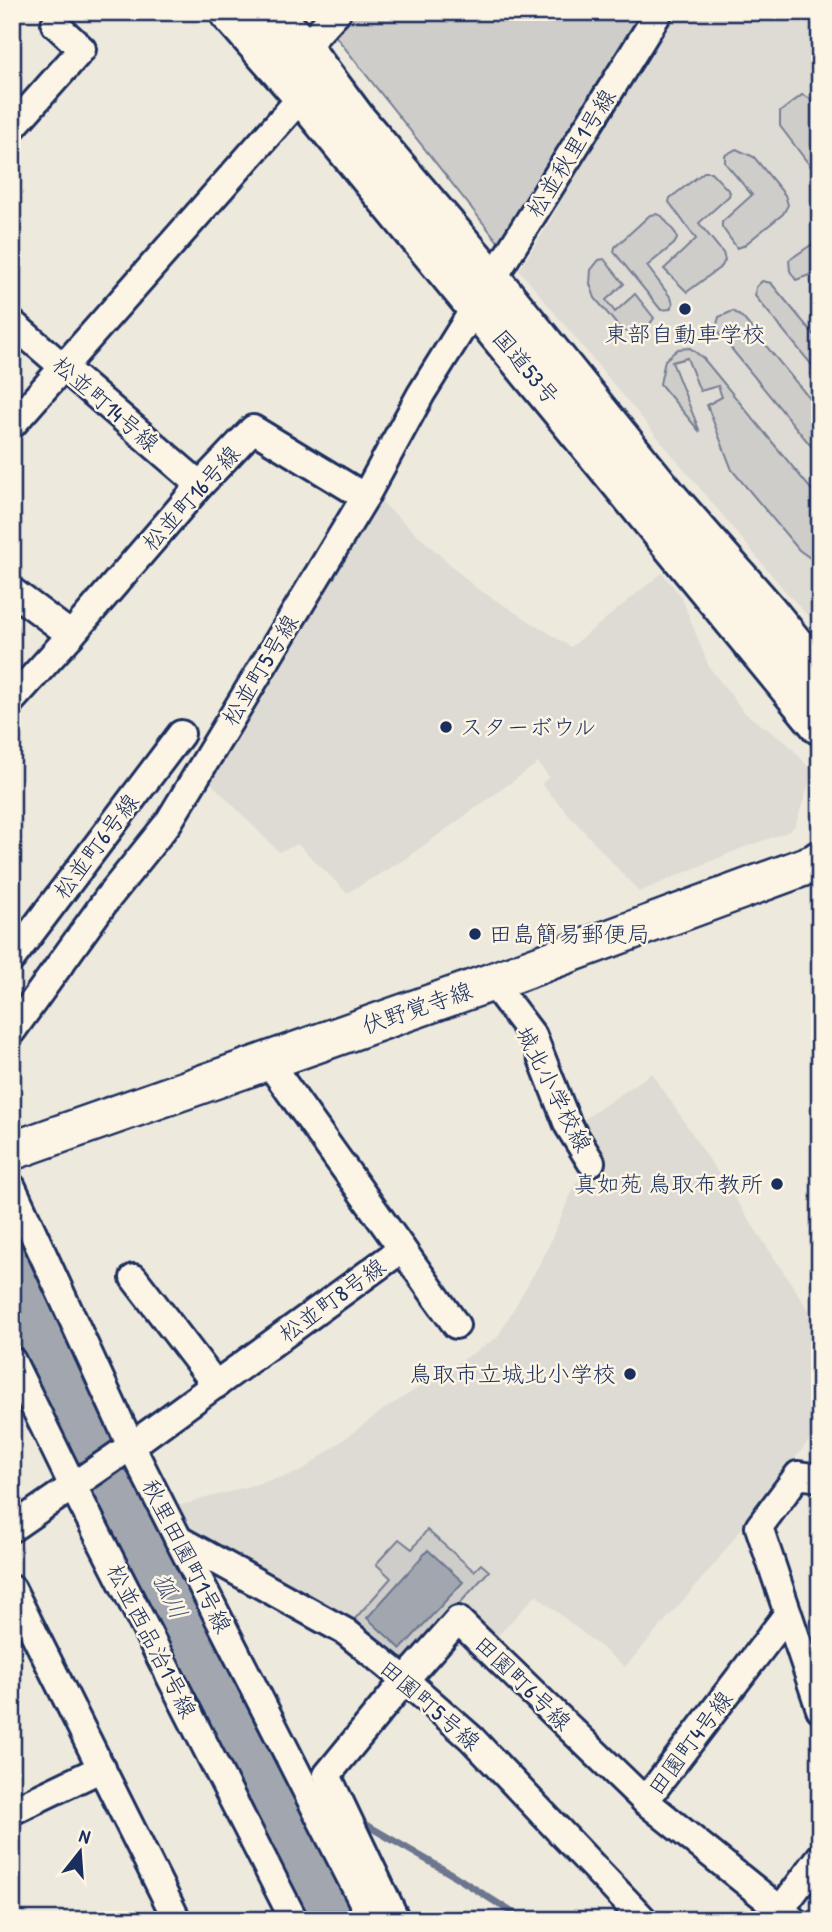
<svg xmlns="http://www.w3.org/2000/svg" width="832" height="1932" font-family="'Patrick Hand','Klee One',sans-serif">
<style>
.built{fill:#dedbd4}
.green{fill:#cfcdca;stroke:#757e94;stroke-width:2}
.water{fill:#a2a7af;stroke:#6c778f;stroke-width:2}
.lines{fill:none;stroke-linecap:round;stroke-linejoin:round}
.stream{stroke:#6c778f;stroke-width:7}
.minor-casing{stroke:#1b2f5e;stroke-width:32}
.secondary-casing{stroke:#1b2f5e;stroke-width:42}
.trunk-casing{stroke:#1b2f5e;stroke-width:44}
.minor{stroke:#fcf5e5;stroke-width:26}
.secondary{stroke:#fcf5e5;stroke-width:37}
.trunk{stroke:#fcf5e5;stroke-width:38}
.poi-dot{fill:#1b2f5e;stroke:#fcf5e5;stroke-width:2.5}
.labels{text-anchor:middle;stroke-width:5;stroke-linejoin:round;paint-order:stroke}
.street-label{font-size:23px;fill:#1b2f5e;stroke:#fcf5e5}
.poi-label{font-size:23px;fill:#1b2f5e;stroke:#fcf5e5;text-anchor:start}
.water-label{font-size:24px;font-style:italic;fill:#445376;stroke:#fcf5e5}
</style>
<rect width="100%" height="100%" fill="#eee9dd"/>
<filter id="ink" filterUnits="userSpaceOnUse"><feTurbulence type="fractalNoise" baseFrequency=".0143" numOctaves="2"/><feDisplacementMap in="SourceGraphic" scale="14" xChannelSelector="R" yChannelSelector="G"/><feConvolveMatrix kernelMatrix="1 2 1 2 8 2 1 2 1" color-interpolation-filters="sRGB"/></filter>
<g filter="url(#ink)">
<g class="built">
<polygon points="678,12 820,12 820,629 785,591 519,270 548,225 574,176"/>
<polygon points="375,496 476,588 571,647 662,573 681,596 709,667 745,713 789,745 813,772 795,826 788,832 742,848 639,892 541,784 549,777 538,763 405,859 347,893 298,844 279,852 208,780"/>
<polygon points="652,1073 820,1327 820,1426 713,1566 625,1667 536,1595 493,1641 460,1611 403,1668 190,1537 174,1507 300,1472 383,1410 497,1338 544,1256 576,1183 599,1164 580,1122"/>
</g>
<g class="green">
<polygon points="345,12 643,12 503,248 330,29"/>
<polygon points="802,95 809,98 820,110 820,171 811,167 780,126 780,112"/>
<polygon points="736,149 754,157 785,195 788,205 783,214 743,246 737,248 722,227 722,222 752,195 725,163 725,155"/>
<polygon points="704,172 711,172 730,192 729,196 699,223 723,253 725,260 722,266 687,292 664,269 696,239 669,202 670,198"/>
<polygon points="656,214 662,216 676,234 677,239 674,244 647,266 671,298 673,304 670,309 661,310 614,252 615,247 650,215"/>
<polygon points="814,243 820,243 820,271 796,280 790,271 789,260"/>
<polygon points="604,259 624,284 606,300 615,312 635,294 654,318 648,327 634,334 621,330 595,298 590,284 591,270 599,260"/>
<polygon points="762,281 771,283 820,342 820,375 755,296 756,287"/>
<polygon points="733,311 743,318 820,411 820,457 720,335 716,328 719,317"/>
<polygon points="690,348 703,358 820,500 820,562 813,560 799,550 732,470 707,405 722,397 718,386 700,391 687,358 672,362 700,432 660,384 665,360 678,349"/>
<polygon points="427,1530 474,1571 481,1564 489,1571 403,1666 353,1621 391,1578 376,1564 399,1539 412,1549"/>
</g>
<g class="water">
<polygon points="12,1226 128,1467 357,1920 308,1920 88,1490 12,1330"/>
<polygon points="428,1550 463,1582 401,1649 367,1618"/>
</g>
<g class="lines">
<polyline class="stream" points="358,1820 453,1875 524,1920"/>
<defs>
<g id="minor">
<polyline points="292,61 337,12"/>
<polyline points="12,128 82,49 55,24"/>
<polyline points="12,323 200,485"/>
<polyline points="12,425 312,85"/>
<polyline points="12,591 71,635 12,700"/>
<polyline points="71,635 200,485 253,429 365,497"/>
<polyline points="12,958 181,734"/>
<polyline points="492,982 533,1036 568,1125 591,1162"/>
<polyline points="12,1031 107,899 168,823 365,497 421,394 659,12"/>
<polyline points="12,1187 131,1446 372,1920"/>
<polyline points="402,1249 456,1325"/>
<polyline points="134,1278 216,1385"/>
<polyline points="12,1361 73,1486 294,1920"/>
<polyline points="820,1478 798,1475 759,1527 820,1709"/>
<polyline points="12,1528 131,1446 402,1249 267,1060"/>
<polyline points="178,1539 346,1632 405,1680 471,1738 644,1920"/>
<polyline points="12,1589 177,1920"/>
<polyline points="787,1615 645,1801 793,1920"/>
<polyline points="12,1811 102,1768"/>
<polyline points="781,1909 820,1857"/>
<polyline points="396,1920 327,1775 405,1680 458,1620 645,1801"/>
</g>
<polyline id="secondary" points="12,1151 492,982 820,861"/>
<g id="trunk">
<polyline points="229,12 302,95 820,725"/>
<polyline points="272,12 304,50 357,121 491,279 669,499 767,611 820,677"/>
<polyline points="819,861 820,860"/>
</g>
</defs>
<use href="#minor" class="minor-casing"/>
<use href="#secondary" class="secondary-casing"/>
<use href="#trunk" class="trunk-casing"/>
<use href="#minor" class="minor"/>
<use href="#secondary" class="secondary"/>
<use href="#trunk" class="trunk"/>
</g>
</g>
<g class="poi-dot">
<circle cx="685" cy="309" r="7"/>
<circle cx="446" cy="727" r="7"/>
<circle cx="475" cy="934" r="7"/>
<circle cx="777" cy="1184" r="7"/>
<circle cx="630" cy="1374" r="7"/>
</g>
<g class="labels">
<g class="street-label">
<text transform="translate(571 153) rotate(-58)" y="8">松並秋里1号線</text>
<text transform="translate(526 367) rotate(50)" y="8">国道53号</text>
<text transform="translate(106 404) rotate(41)" y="8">松並町14号線</text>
<text transform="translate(191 498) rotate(-48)" y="8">松並町16号線</text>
<text transform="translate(260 670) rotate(-59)" y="8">松並町5号線</text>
<text transform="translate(96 846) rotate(-53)" y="8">松並町6号線</text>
<text transform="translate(417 1008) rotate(-19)" y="8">伏野覚寺線</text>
<text transform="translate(554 1089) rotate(63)" y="8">城北小学校線</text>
<text transform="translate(332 1300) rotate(-36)" y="8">松並町8号線</text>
<text transform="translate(187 1556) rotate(63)" y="8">秋里田園町1号線</text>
<text transform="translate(152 1641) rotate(63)" y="8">松並西品治1号線</text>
<text transform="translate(523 1683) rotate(44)" y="8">田園町6号線</text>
<text transform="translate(430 1705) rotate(41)" y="8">田園町5号線</text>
<text transform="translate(690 1743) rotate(-53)" y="8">田園町4号線</text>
</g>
<g class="poi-label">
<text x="685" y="342" text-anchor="middle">東部自動車学校</text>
<text x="460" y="735">スターボウル</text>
<text x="489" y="942">田島簡易郵便局</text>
<text x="763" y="1192" text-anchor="end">真如苑 鳥取布教所</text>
<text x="616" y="1382" text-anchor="end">鳥取市立城北小学校</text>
</g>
<g class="water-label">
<text transform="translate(170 1596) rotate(64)" y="8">狐川</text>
</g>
</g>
<rect width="832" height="1932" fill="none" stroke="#fcf5e5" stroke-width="42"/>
<rect x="21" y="21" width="790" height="1890" fill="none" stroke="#1b2f5e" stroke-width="2.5" filter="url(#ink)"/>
<g transform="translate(80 1852) rotate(17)" stroke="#fcf5e5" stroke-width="5" paint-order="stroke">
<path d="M0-5L12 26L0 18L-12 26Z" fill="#1b2f5e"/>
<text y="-10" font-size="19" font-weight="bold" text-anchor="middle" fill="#1b2f5e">N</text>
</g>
</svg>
